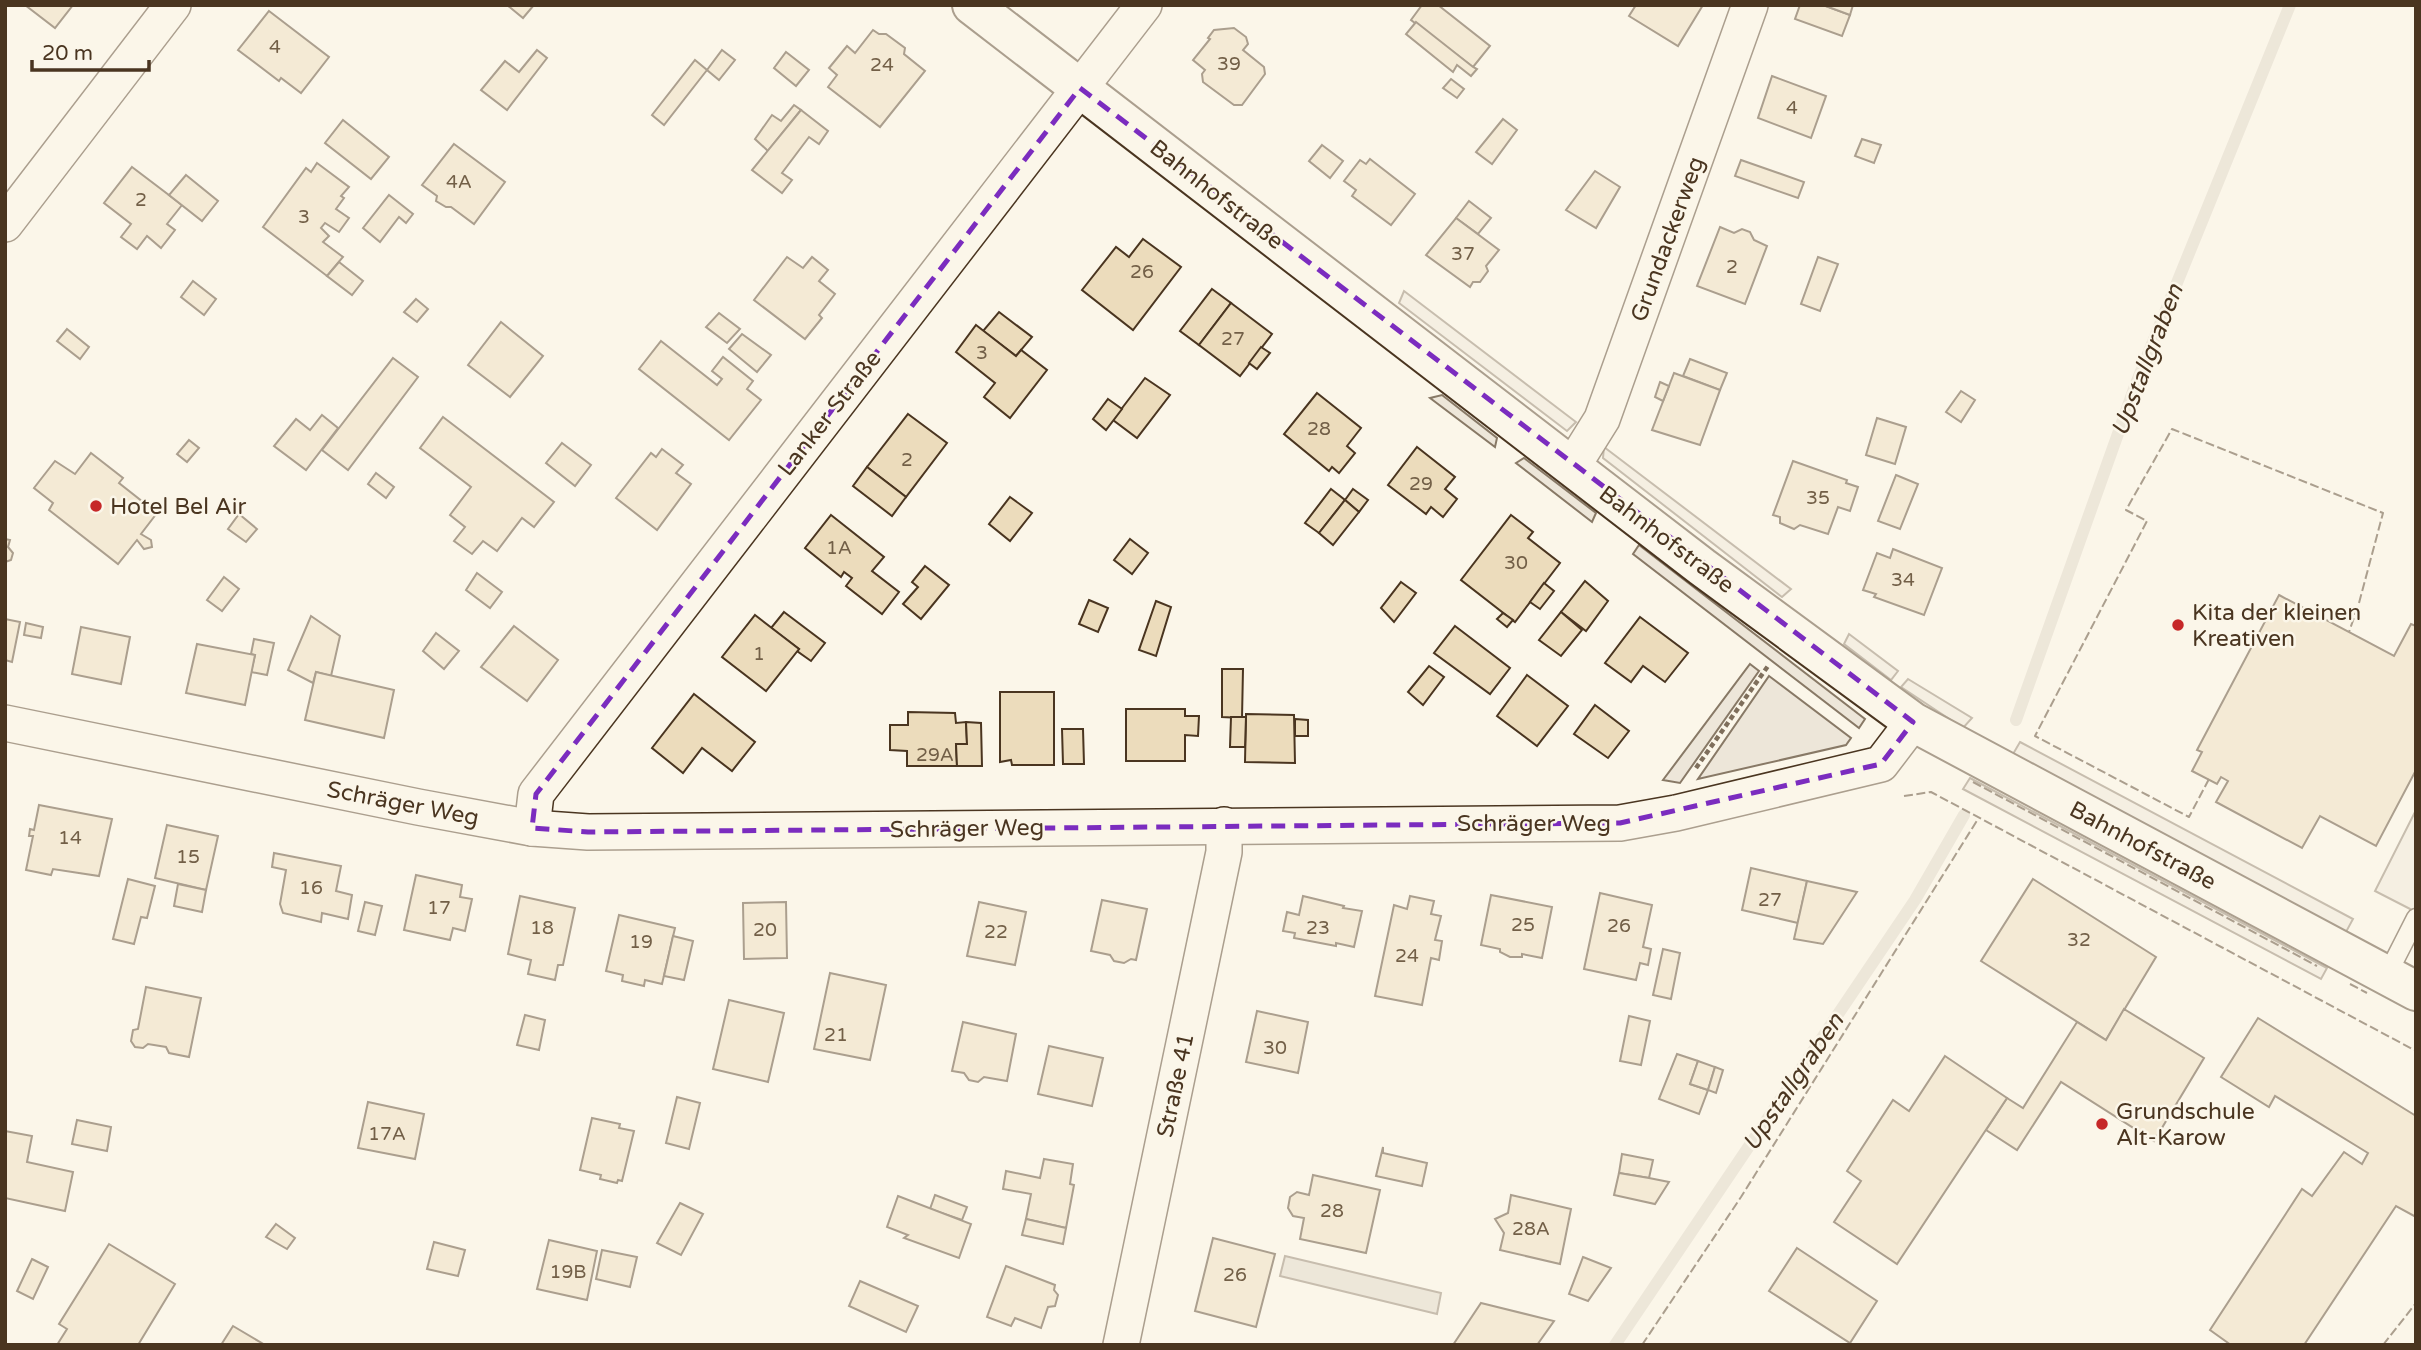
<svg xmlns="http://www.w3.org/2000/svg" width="2421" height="1350" font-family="'Varela Round',sans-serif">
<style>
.green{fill:#ede6d9;stroke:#887966;stroke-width:2}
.parking{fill:#ede7d9;stroke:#887966;stroke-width:2}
.water{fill:#dcd4c6;stroke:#887966;stroke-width:2}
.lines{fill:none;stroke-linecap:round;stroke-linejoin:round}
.stream{stroke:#dcd4c6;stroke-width:12}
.building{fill:#ecdcbc;stroke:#4a3520;stroke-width:2}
.lane-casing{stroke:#4a3520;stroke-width:21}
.street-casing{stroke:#4a3520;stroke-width:38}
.secondary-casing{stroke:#4a3520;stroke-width:42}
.path{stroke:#7f6f5c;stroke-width:4.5;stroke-dasharray:5 3.5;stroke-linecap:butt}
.lane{stroke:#fbf6e9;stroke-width:18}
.street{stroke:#fbf6e9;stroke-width:35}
.secondary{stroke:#fbf6e9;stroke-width:38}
.fence{stroke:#4a3520;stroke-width:2;stroke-dasharray:9 3.5;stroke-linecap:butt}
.marked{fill:none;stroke:#7b2cbf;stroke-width:5;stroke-dasharray:14 9;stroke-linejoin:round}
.poi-dot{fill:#c62828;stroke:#fbf6e9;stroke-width:2.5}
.labels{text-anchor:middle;stroke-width:5;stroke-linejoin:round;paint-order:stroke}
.number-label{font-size:19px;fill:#725f47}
.street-label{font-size:23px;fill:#4a3520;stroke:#fbf6e9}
.poi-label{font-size:23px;fill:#4a3520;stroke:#fbf6e9;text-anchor:start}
.water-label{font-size:24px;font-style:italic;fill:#4a3520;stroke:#fbf6e9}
</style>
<rect width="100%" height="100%" fill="#fbf6e9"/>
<g class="green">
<polygon points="1404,291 1576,422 1567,431 1399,303"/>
<polygon points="1442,395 1497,438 1495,447 1430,398"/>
<polygon points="1604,447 1791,589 1782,597 1603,458"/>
<polygon points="1524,458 1596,513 1592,522 1516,463"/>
<polygon points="1639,545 1865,719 1859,728 1633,554"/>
<polygon points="1849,634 1898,671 1891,680 1844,644"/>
<polygon points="1750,664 1759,671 1680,783 1663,780"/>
<polygon points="1769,676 1851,738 1846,745 1698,779"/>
<polygon points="1908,679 1972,718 1963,728 1901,687"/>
<polygon points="2020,742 2353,919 2346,932 2013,754"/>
<polygon points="1970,778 2327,968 2321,979 1963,789"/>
</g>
<polygon class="parking" points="2416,810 2416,912 2375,891"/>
<polygon class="water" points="1285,1256 1441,1293 1437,1314 1280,1276"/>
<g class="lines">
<g class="stream">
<polyline points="2016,720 2135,386 2290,5"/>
<polyline points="1615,1345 1915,900 1964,815"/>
</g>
</g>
<g class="building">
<polygon points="25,5 73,5 55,28"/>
<polygon points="507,5 534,5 523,18"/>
<polygon points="1422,5 1438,5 1490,46 1473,67 1411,20"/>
<polygon points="1636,5 1703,5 1678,46 1629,16"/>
<polygon points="1800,5 1823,5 1850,15 1842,36 1795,19"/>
<polygon points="1823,5 1853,5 1850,15"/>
<polygon points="269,11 329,57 301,93 281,78 279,81 238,50"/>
<polygon points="1416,22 1473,67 1477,69 1471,76 1457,65 1453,72 1406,34"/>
<polygon points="1234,28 1246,37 1248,44 1243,50 1264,67 1265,74 1242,105 1234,105 1203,82 1202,74 1205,70 1193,60 1210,39 1208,38 1214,30"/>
<polygon points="873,30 879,34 886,34 905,48 904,54 925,71 880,127 828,87 837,75 829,68 847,46 855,53"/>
<polygon points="537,50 547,58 507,110 481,90 505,61 519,72"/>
<polygon points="722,50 735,60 719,80 707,70"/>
<polygon points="786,52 809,70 796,86 774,68"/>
<polygon points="695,60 707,70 664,125 652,115"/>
<polygon points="1772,76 1826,96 1811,138 1758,118"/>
<polygon points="1451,79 1464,89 1457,98 1443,88"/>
<polygon points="794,105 801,110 768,151 755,139 772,115 781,121"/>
<polygon points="801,110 828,131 819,144 809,137 782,173 792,180 782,193 752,170"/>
<polygon points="1503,119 1517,130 1492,164 1476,152"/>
<polygon points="343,120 389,157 371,179 325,143"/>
<polygon points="1862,139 1881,145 1874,163 1855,156"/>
<polygon points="454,144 505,182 474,224 451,207 446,207 436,201 437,196 422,185"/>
<polygon points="1322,145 1343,161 1330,178 1309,161"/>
<polygon points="1370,159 1415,194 1391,225 1352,196 1356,190 1344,181 1360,160 1366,164"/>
<polygon points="1741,160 1804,182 1798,198 1735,176"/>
<polygon points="317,163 349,187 341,196 344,198 336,209 349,218 339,232 325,223 321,228 329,236 323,242 343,257 327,276 263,227 306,168 311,172"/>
<polygon points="132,167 182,205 167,224 175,230 161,248 147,236 137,249 121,237 131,224 104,203"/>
<polygon points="1595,171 1620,187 1596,228 1566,210"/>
<polygon points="186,175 218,201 202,221 169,195"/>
<polygon points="389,195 413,214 406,223 399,217 380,242 363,228"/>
<polygon points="1469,201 1491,218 1478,234 1456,218"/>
<polygon points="1456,218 1499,250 1486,266 1488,271 1480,282 1473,282 1470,287 1426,255"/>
<polygon points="1720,227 1734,233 1742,229 1750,232 1754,240 1767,246 1745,304 1697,286"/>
<polygon points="1143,239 1181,267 1133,330 1082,290 1116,247 1129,257"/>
<polygon points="787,257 803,268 812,257 828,270 819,281 835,294 819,315 822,318 805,339 754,300"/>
<polygon points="1818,257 1838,264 1820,311 1801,304"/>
<polygon points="339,262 363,281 352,295 327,276"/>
<polygon points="193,281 216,299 204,315 181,297"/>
<polygon points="1212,289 1231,303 1199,345 1180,331"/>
<polygon points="416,299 428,309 417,322 404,312"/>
<polygon points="1231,303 1272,334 1240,376 1199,345"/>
<polygon points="999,312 1032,337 1016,356 983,331"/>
<polygon points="719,313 740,329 727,343 706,327"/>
<polygon points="501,322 543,356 510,397 468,365"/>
<polygon points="976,325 1016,356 1021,350 1047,370 1010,418 984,397 995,383 956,352"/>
<polygon points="67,329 89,347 80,359 57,341"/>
<polygon points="742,334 771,355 757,372 729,349"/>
<polygon points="661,341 717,385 722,379 712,371 723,357 753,381 747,389 761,400 729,440 639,369"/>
<polygon points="1261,347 1270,353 1257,369 1249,363"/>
<polygon points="393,358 418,377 348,470 322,450"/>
<polygon points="1690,359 1727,373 1720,390 1683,376"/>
<polygon points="1674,373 1720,390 1700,445 1652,430"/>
<polygon points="1145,378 1170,395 1137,438 1113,420"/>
<polygon points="1660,382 1669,386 1663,401 1655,397"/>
<polygon points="1961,391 1975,400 1961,422 1946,412"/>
<polygon points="1317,393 1361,428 1347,446 1355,453 1339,473 1332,467 1329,471 1284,434"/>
<polygon points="1108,399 1122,409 1106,430 1093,419"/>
<polygon points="908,414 947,443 906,497 867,467"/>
<polygon points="322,415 338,428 306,470 274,446 296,419 310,430"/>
<polygon points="443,417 554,502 534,527 522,518 497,551 483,541 472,554 454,541 465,527 450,515 471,487 420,448"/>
<polygon points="1877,418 1906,427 1895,464 1866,455"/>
<polygon points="189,440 199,448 187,462 177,454"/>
<polygon points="562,443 591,465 575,486 546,463"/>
<polygon points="1417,447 1455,477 1445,489 1457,499 1443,517 1431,507 1426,514 1388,485"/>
<polygon points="662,449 683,465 676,473 691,484 657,530 616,498 651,453 656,457"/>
<polygon points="91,453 123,478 119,483 157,513 141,534 151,540 152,547 144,549 137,540 118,564 49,510 53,503 34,488 55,461 75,474"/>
<polygon points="1793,461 1847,480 1846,483 1858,487 1850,511 1838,507 1828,534 1800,525 1794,529 1780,523 1780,517 1773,515"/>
<polygon points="867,467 906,497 892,516 853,486"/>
<polygon points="376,473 394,487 386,498 368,484"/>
<polygon points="1896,475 1918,484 1900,529 1878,521"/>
<polygon points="1331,489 1345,500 1319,533 1305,523"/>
<polygon points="1353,489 1368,500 1359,512 1345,500"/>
<polygon points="1010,497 1032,513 1010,541 989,524"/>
<polygon points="1345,500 1359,512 1333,545 1319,533"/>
<polygon points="239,514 257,529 246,542 228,529"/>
<polygon points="831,515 884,557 872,571 899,592 882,614 846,586 852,578 844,572 841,577 805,548"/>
<polygon points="1511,515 1533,532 1528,538 1560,563 1515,622 1461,580"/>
<polygon points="5,539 10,540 8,547 13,553 11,560 5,562"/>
<polygon points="1130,539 1148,553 1132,574 1114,560"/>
<polygon points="1893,549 1942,568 1924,615 1874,597 1876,594 1863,590 1877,553 1890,558"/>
<polygon points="925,566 949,585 921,619 903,604 918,587 912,582"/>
<polygon points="477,573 502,592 490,608 466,590"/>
<polygon points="224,577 239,589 222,611 207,600"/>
<polygon points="1585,581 1608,601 1586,631 1561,612"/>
<polygon points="1401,582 1416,593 1394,622 1381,608"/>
<polygon points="1544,583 1554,591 1540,609 1530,602"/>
<polygon points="2279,595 2394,656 2411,624 2416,626 2416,770 2376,846 2320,816 2302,848 2216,802 2228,781 2221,777 2217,784 2192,771 2202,752 2197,750"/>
<polygon points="1089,600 1108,608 1098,632 1079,624"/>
<polygon points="1156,601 1171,607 1156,656 1139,650"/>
<polygon points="784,612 825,643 811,661 797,651 799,649 771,628"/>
<polygon points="1561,612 1582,630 1561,656 1539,640"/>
<polygon points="1503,613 1513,620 1507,627 1497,619"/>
<polygon points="755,615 799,649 766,691 722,657"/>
<polygon points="311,616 340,636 331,676 316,672 313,683 288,670"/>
<polygon points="1640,617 1688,653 1665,682 1643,666 1631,682 1605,663"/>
<polygon points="5,619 20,622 12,662 5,660"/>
<polygon points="26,623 43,627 41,638 24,635"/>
<polygon points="514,626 558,660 527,701 481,667"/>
<polygon points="1455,626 1510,668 1490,694 1434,653"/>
<polygon points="81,627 130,637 121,684 72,674"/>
<polygon points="436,633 459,651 444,669 423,651"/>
<polygon points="254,639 274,643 267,675 251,672 255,655 251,654"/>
<polygon points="197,644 255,655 245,705 186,693"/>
<polygon points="1429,666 1444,677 1423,705 1408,692"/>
<polygon points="1222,669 1243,669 1242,718 1222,717"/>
<polygon points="316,672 394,690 384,738 305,720"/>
<polygon points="1527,675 1568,706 1537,746 1497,716"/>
<polygon points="1000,692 1054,692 1054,765 1012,765 1011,760 1000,762"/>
<polygon points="694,694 755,742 732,771 702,748 683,773 652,748"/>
<polygon points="1595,705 1629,731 1608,758 1574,734"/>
<polygon points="1126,709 1185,709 1185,716 1199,716 1198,736 1185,735 1185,761 1126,761"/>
<polygon points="908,712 955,713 956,723 966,722 967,744 956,744 957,766 907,766 907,751 890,750 890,725 908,725"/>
<polygon points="1246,714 1294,715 1295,763 1245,762"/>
<polygon points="1231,717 1246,717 1245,747 1230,747"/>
<polygon points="1295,719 1308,720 1308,736 1295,736"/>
<polygon points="966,722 981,723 982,766 957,766 956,744 967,744"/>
<polygon points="1062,729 1083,729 1084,764 1063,764"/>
<polygon points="39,805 112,819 99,876 53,869 51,875 26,870 33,836 29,836 30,829 34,830"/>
<polygon points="167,825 218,836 206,890 155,878"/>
<polygon points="274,853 341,866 336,891 352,895 348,919 322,913 321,922 283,913 280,904 286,870 272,867"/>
<polygon points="1751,868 1807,881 1798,923 1742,910"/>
<polygon points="416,875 462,885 460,897 472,899 465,931 453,928 450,940 404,930"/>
<polygon points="128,879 155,886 147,918 141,917 134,944 113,939"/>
<polygon points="2033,879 2156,957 2106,1040 1981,961"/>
<polygon points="1807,881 1857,892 1823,944 1794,939"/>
<polygon points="178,884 206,890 202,912 174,906"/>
<polygon points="1600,893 1652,905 1643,947 1651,949 1648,965 1640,963 1636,980 1584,969"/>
<polygon points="1491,895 1552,907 1542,958 1522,954 1522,957 1510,957 1500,952 1500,949 1481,945"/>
<polygon points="520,896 575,908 563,965 558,965 555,980 528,974 531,960 508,954"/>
<polygon points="1303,896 1344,906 1343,908 1362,911 1354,947 1336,943 1336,946 1294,938 1295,933 1283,931 1287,912 1299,915"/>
<polygon points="1410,896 1434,901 1431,914 1441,916 1435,940 1442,941 1439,960 1431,958 1422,1005 1375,996 1394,905 1407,909"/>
<polygon points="1102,900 1147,909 1136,960 1131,959 1124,963 1114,961 1110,955 1091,951"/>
<polygon points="365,902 382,906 375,935 358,931"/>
<polygon points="786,902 787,958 744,959 743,903"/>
<polygon points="979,902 1026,912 1015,965 967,956"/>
<polygon points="619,915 675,928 662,984 645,980 644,986 622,981 623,975 606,971"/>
<polygon points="673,936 693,941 684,980 664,976"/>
<polygon points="1663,949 1680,953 1671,999 1653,995"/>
<polygon points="830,973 886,985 870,1060 814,1049"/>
<polygon points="146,987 201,998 189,1057 169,1053 166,1047 148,1044 143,1048 135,1047 131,1041 133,1030 138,1029"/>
<polygon points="729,1000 784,1013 768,1082 713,1069"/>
<polygon points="2124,1009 2204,1058 2154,1141 2061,1082 2017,1150 1986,1130 2007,1098 2023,1108 2077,1022 2106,1040"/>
<polygon points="1257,1011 1308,1022 1298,1073 1246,1062"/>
<polygon points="525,1015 545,1020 539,1050 517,1045"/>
<polygon points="1629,1016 1650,1021 1641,1065 1620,1061"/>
<polygon points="2258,1018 2416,1116 2416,1217 2396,1206 2304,1345 2231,1345 2210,1330 2302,1189 2312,1196 2344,1152 2362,1164 2368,1153 2275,1096 2269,1107 2221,1077"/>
<polygon points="963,1022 1016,1034 1007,1081 984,1077 978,1082 969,1080 964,1073 952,1071"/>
<polygon points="1049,1046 1103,1058 1092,1106 1038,1094"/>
<polygon points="1677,1054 1698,1061 1690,1084 1708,1090 1699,1114 1659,1099"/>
<polygon points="1945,1056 2007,1098 1897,1264 1834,1222 1861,1181 1847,1171 1893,1100 1909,1111"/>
<polygon points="1698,1061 1715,1067 1708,1090 1690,1084"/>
<polygon points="1715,1067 1723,1070 1716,1093 1708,1090"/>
<polygon points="677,1097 700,1103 689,1149 666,1143"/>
<polygon points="368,1102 424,1114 415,1159 358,1148"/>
<polygon points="592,1118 620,1124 619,1128 634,1131 622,1181 618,1180 617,1183 600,1179 601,1175 580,1170"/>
<polygon points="77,1120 111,1127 107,1151 72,1144"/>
<polygon points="5,1131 32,1136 27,1162 73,1172 65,1211 5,1198"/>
<polygon points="1383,1147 1383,1153 1427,1163 1422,1186 1376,1176"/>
<polygon points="1622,1154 1653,1160 1649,1178 1619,1173"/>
<polygon points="1044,1159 1073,1164 1070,1184 1074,1185 1066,1228 1026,1219 1031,1194 1003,1189 1006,1171 1040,1178"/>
<polygon points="1619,1173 1649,1178 1669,1182 1655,1204 1614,1195"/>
<polygon points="1313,1175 1380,1190 1366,1253 1300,1239 1304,1218 1293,1216 1288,1208 1290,1197 1297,1192 1309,1195"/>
<polygon points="935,1195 967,1207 962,1220 930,1209"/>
<polygon points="1511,1195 1571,1209 1560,1264 1500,1250 1504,1233 1495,1219 1508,1213"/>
<polygon points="898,1196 971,1224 959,1258 904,1238 908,1235 887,1227"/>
<polygon points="680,1203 703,1214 681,1255 657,1243"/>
<polygon points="1026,1219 1066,1228 1063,1244 1022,1235"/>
<polygon points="276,1224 295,1238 287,1249 266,1237"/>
<polygon points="1213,1238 1275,1254 1256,1327 1195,1311"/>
<polygon points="549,1240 597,1251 587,1300 537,1289"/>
<polygon points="434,1242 465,1250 458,1276 427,1269"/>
<polygon points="109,1244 175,1284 138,1345 57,1345 67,1329 59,1324"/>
<polygon points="1797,1248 1877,1301 1850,1343 1769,1291"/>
<polygon points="602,1250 637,1257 630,1287 596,1279"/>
<polygon points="1583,1257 1611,1268 1588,1301 1569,1294"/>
<polygon points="32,1259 48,1267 33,1299 17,1291"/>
<polygon points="1006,1266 1055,1285 1054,1290 1058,1295 1055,1306 1048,1307 1041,1328 1015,1318 1011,1326 987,1317"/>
<polygon points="860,1281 918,1306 906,1332 849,1306"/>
<polygon points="1481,1303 1554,1321 1537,1345 1453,1345"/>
<polygon points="233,1326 265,1345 221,1345"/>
</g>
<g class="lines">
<defs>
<polyline id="lane" points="2387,975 2416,918"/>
<g id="street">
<polyline points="5,224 173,5"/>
<polyline points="1572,467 1602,419 1750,5"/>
<polyline points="5,723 418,807 532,828 588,832 1620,823 1676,813 1881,764 1913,722"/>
<polyline points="532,828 536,794 1144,5"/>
<polyline points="1121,1345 1224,852 1224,825"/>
</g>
<polyline id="secondary" points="972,5 1702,567 1913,722 2416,991"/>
</defs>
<use href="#lane" class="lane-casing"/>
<use href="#street" class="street-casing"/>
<use href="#secondary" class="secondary-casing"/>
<polyline class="path" points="1696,768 1768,666"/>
<use href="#lane" class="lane"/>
<use href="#street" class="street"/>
<use href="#secondary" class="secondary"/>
<g class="fence">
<polyline points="2209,779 2189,817 2035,736 2147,521 2126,510 2172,429 2383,513 2359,603 2349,632"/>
<polyline points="1973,782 2317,966"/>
<polyline points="1904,796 1931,792 2416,1051"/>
<polyline points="2350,984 2367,993"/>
<polyline points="1642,1345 1741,1197 1978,819"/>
<polyline points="2383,1345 2416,1303"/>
</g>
</g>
<path d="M0 0H2421V1350H0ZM1080 88 1913 722 1881 764 1620 823 588 832 532 828 536 794Z" fill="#fbf6e9" fill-opacity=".55" fill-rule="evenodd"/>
<path class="marked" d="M1080 88 1913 722 1881 764 1620 823 588 832 532 828 536 794Z"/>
<g class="poi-dot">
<circle cx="96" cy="506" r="7"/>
<circle cx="2178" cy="625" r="7"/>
<circle cx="2102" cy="1124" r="7"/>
</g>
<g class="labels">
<g class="number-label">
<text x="275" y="53">4</text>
<text x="1229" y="70">39</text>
<text x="882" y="71">24</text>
<text x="1792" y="114">4</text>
<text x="459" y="188">4A</text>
<text x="141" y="206">2</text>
<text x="304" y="223">3</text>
<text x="1463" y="260">37</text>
<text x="1732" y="273">2</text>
<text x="1142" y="278">26</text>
<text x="1233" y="345">27</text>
<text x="982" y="359">3</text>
<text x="1319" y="435">28</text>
<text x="907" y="466">2</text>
<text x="1421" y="490">29</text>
<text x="1818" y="504">35</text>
<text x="839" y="554">1A</text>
<text x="1516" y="569">30</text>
<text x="1903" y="586">34</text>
<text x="759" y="660">1</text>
<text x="935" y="761">29A</text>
<text x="70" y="844">14</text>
<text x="188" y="863">15</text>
<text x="311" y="894">16</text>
<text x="1770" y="906">27</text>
<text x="439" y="914">17</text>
<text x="1523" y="931">25</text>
<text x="1619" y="932">26</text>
<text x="542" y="934">18</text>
<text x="1318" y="934">23</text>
<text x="765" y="936">20</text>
<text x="996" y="938">22</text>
<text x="2079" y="946">32</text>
<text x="641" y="948">19</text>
<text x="1407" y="962">24</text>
<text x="836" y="1041">21</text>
<text x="1275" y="1054">30</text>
<text x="387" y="1140">17A</text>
<text x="1332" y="1217">28</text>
<text x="1531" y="1235">28A</text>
<text x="568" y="1278">19B</text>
<text x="1235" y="1281">26</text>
</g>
<g class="street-label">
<text transform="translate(1217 194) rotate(38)" y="8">Bahnhofstraße</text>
<text transform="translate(1667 239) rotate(-70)" y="8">Grundackerweg</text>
<text transform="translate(829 413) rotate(-52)" y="8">Lanker Straße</text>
<text transform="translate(1667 539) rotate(37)" y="8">Bahnhofstraße</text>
<text transform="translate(403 803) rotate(11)" y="8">Schräger Weg</text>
<text x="1534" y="831">Schräger Weg</text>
<text transform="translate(967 828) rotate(-1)" y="8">Schräger Weg</text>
<text transform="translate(2143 845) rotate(28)" y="8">Bahnhofstraße</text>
<text transform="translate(1175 1085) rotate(-78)" y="8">Straße 41</text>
</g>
<g class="poi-label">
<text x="110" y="514">Hotel Bel Air</text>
<text x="2192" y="620">Kita der kleinen<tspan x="2192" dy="26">Kreativen</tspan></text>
<text x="2116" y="1119">Grundschule<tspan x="2116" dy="26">Alt-Karow</tspan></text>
</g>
<g class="water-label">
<text transform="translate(2147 360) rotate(-69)" y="8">Upstallgraben</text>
<text transform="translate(1793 1082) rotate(-56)" y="8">Upstallgraben</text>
</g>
</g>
<rect width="2421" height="1350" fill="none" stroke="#4a3520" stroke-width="14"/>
<path d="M32 60v10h117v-10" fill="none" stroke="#4a3520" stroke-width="3.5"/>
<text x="42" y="60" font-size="21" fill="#4a3520" stroke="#fbf6e9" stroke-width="5" paint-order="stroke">20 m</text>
</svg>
